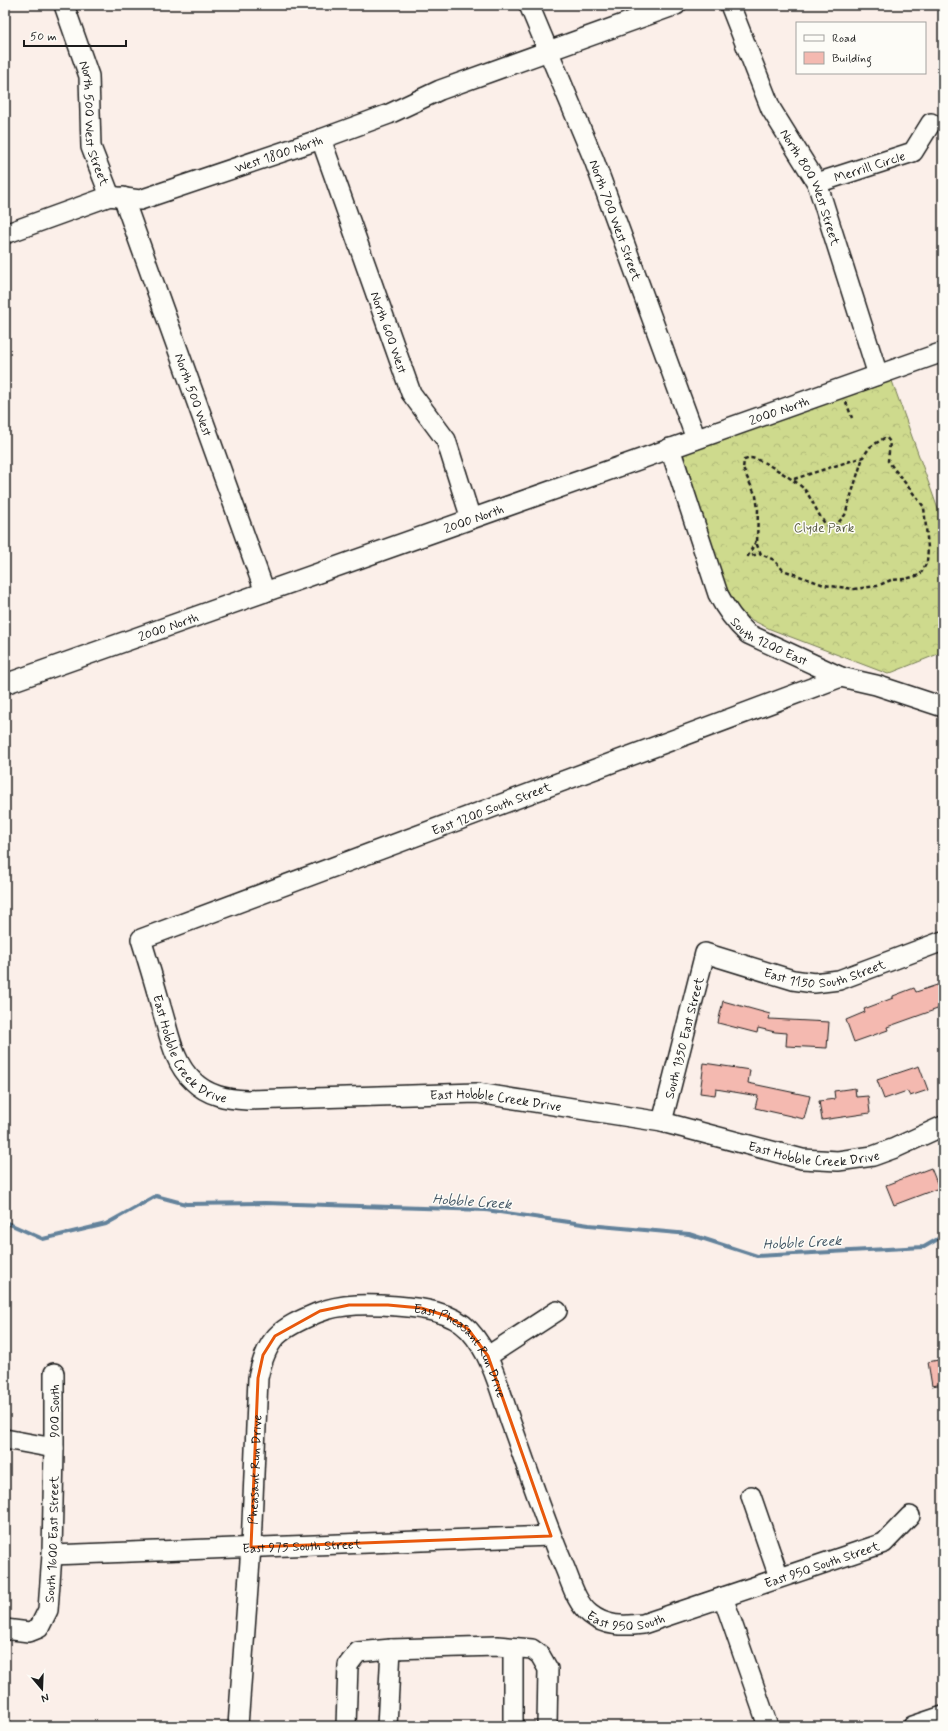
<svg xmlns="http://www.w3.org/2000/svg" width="948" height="1731" font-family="Mynerve,sans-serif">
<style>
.forest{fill:url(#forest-crowns);stroke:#757b54}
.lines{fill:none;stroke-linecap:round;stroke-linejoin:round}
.stream{stroke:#63829b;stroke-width:4}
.building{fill:#f4b9b0;stroke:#1c1c1c}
.minor-casing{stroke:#1c1c1c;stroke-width:22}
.path{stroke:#1c1c1c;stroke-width:2.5;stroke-dasharray:4 3;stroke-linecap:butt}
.minor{stroke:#fdfcf7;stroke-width:19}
.marked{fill:none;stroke:#e8590c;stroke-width:3;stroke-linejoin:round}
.labels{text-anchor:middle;stroke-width:3;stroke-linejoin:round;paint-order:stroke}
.street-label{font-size:13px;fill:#1c1c1c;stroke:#fdfcf7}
.park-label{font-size:13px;fill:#5a5e44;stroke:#fdfcf7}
.water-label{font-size:14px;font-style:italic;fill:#455866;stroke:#fdfcf7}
</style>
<defs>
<pattern id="forest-crowns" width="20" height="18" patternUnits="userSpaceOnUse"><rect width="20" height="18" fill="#ceda8d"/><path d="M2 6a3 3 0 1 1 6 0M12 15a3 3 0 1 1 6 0" fill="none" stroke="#b0ba79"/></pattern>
</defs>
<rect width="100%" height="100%" fill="#fbefe9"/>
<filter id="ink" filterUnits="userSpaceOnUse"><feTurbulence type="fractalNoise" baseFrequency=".025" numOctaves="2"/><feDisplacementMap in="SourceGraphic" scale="8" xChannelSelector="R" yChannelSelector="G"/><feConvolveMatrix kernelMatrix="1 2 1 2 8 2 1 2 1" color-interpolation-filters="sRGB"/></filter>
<g filter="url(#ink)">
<polygon class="forest" points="892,381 943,523 943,652 888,674 770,629 740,614 720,575 683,453"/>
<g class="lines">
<polyline class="stream" points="5,1222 43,1239 106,1224 156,1196 186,1204 265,1203 486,1210 589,1225 689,1234 757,1256 924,1247 943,1236"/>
</g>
<g class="building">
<polygon points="940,984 943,994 943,1007 887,1027 888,1030 854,1042 846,1020 865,1012 864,1009 893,998 893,996 914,988 916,992"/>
<polygon points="723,1001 770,1014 769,1019 829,1022 827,1048 786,1046 787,1033 775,1032 758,1028 757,1033 718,1023"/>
<polygon points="704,1063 750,1070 748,1083 810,1096 804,1119 755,1108 758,1096 716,1089 715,1095 700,1093"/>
<polygon points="919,1066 928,1090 910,1096 907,1091 884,1099 877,1080"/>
<polygon points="855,1088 856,1097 868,1096 870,1113 822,1120 819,1101 835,1099 834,1091"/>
<polygon points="931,1168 939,1188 894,1205 886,1185"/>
<polygon points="943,1359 943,1384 932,1386 928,1362"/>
</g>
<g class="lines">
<defs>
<g id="minor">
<path id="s1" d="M64 5 89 76 91 147 110 196"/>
<path id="s2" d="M529 5 594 160 696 439"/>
<path id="s3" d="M730 5 771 109 817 183 878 375"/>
<path id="s4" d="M321 139 411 393 446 440 471 519"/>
<path id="s5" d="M817 183 913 152 931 123"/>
<path id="s6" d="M123 197 265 592"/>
<path id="s7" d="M5 234 110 196 140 200 321 139 389 114 440 90 676 5"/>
<path id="s8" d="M670 448 718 594C726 610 735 622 748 634L841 677 876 685 943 707"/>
<path id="s9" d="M841 677 141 939C148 962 155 984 161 1007 169 1032 173 1063 193 1081 208 1096 227 1099 247 1100L477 1093 662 1122 802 1159 838 1161 873 1156 895 1148 943 1126"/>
<path id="s10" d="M5 684 943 352"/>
<path id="s11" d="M662 1122 705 953 793 980 814 983 839 980 943 941"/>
<polyline points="488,1356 557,1311"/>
<polyline points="5,1439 54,1448"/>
<polyline points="751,1496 779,1577"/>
<path id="s12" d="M52 1555 551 1536"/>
<polyline points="723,1597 768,1726"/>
<path id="s13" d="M5 1629 29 1632 39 1628 48 1610 52 1555 54 1448V1373"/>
<path id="s14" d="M238 1726 251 1547 258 1378C267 1337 279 1329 317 1313 341 1303 371 1304 397 1306 421 1308 451 1311 469 1330 492 1355 500 1391 511 1423 528 1470 544 1519 564 1566 571 1582 576 1603 590 1614 606 1627 624 1626 643 1624L884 1543 910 1516"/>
<polyline points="346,1726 348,1665 358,1652 391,1649 497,1646 532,1649 540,1655 548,1669 547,1726"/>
<polyline points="387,1726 391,1649"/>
<polyline points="513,1726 513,1648"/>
<polyline points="913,1726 943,1716"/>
</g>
</defs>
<use href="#minor" class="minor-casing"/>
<g class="path">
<polyline points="846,402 852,418"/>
<path d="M794 479 863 457 870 447 886 437 890 442 888 461 924 507 928 548 927 562 920 575 905 579 891 580 877 586 854 589 824 585 783 570 774 560 761 554 757 545 758 509 756 496 743 469 744 460C745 460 750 458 750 458 759 457 798 482 804 489 813 500 817 514 827 526L836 525 845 515 863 457"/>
<polyline points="756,541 748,556 761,554"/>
</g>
<use href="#minor" class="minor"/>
</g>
</g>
<path class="marked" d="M349 1305H388L421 1308 447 1316 468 1329 488 1356 551 1536 251 1547 258 1378 263 1355 275 1336 320 1311Z"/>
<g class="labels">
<g class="street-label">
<text dy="5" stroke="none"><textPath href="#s1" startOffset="123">North 500 West Street</textPath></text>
<text dy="5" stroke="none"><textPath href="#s7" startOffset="288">West 1800 North</textPath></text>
<text dy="5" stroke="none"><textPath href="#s5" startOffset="55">Merrill Circle</textPath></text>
<text dy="5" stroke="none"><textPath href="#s3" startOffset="200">North 800 West Street</textPath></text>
<text dy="5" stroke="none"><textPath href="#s2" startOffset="232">North 700 West Street</textPath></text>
<text dy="5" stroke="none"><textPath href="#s4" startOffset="205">North 600 West</textPath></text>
<text dy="5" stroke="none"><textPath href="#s6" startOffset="210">North 500 West</textPath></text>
<text dy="5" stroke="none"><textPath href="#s10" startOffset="821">2000 North</textPath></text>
<text dy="5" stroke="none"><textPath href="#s10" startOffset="497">2000 North</textPath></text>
<text dy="5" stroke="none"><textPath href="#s10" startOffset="173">2000 North</textPath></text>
<text dy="5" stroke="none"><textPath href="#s8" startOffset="226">South 1200 East</textPath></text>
<text transform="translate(491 808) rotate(-21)" y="5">East 1200 South Street</text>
<text dy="5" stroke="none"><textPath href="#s11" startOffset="299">East 1150 South Street</textPath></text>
<text dy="5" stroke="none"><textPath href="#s11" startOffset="87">South 1350 East Street</textPath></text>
<text dy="5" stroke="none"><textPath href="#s9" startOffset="872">East Hobble Creek Drive</textPath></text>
<text dy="5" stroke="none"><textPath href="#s9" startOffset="1208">East Hobble Creek Drive</textPath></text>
<text dy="5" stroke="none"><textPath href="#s9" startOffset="1532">East Hobble Creek Drive</textPath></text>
<text dy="5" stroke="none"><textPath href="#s14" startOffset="608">East Pheasant Run Drive</textPath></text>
<text transform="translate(54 1411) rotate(-90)" y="5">900 South</text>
<text dy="5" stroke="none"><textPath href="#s14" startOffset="257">Pheasant Run Drive</textPath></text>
<text dy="5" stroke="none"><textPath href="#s13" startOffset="126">South 1600 East Street</textPath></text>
<text dy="5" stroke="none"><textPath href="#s12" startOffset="250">East 975 South Street</textPath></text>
<text dy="5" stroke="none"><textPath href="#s14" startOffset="1155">East 950 South Street</textPath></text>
<text dy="5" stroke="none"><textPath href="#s14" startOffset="949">East 950 South</textPath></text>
</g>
<g class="park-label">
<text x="824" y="532">Clyde Park</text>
</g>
<g class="water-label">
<text transform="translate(472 1201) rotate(4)" y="5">Hobble Creek</text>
<text transform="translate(802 1242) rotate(-3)" y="5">Hobble Creek</text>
</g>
</g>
<rect width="948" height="1731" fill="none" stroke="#fdfcf7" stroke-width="20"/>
<rect x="10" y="10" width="928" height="1711" fill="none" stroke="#1c1c1c" stroke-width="1.5" filter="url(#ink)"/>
<rect x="796" y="22" width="130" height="52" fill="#fdfcf7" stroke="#a3a29f"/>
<rect x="804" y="35" width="20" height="6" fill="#fdfcf7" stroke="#a3a29f"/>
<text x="832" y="42" font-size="12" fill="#1c1c1c">Road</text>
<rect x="804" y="52" width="20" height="12" fill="#f4b9b0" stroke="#a3a29f"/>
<text x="832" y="62" font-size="12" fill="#1c1c1c">Building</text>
<g transform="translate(42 1689) rotate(161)" stroke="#fdfcf7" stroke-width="3" paint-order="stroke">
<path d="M0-3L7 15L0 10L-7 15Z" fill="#1c1c1c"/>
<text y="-6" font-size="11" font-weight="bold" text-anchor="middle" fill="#1c1c1c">N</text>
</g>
<path d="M24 40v6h102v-6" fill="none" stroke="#1c1c1c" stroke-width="2"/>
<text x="30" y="40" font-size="12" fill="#1c1c1c" stroke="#fdfcf7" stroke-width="3" paint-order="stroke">50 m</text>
</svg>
